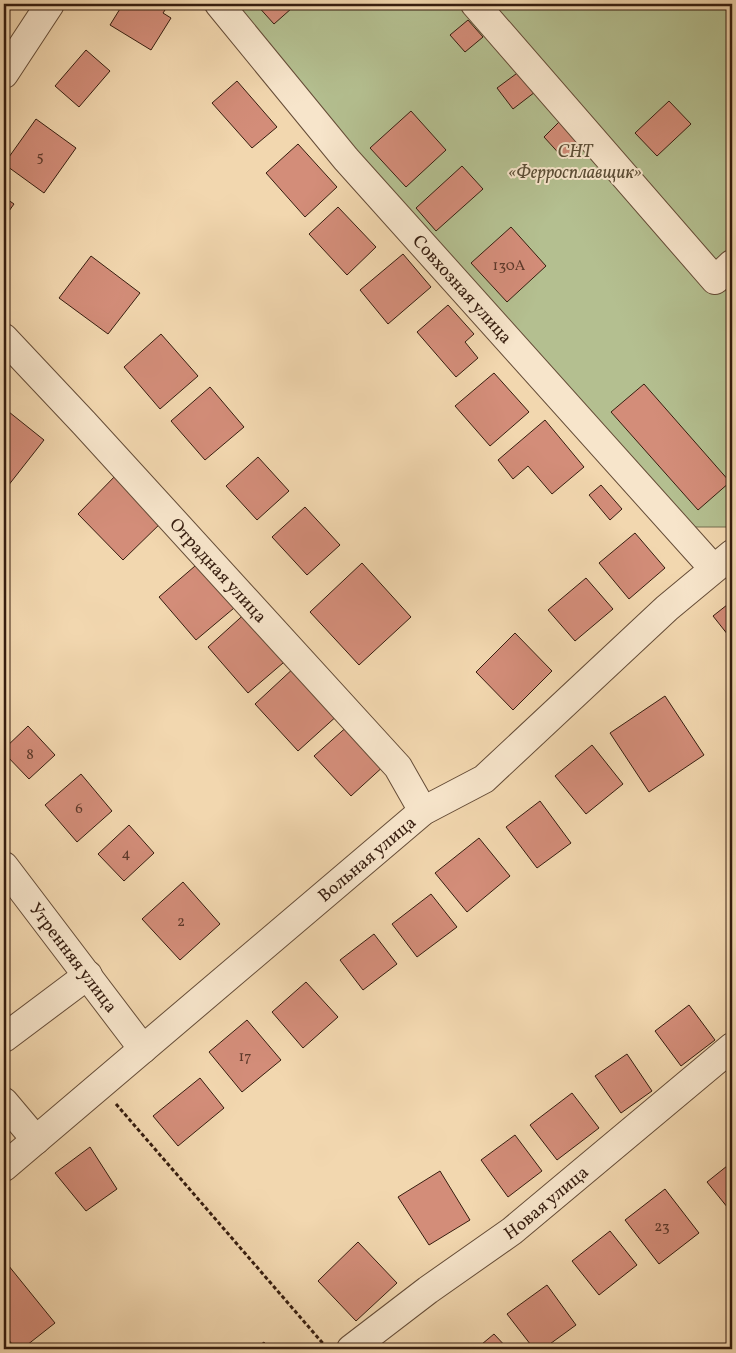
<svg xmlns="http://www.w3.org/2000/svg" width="736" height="1353" font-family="Vollkorn,serif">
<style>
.green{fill:#b4bf90;stroke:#756e50}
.building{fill:#d38d79;stroke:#361d0f}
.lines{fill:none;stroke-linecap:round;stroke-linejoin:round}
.minor-casing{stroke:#654c37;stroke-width:30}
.path{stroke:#361d0f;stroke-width:3;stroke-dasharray:4 2.5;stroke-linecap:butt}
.minor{stroke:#f7e5cb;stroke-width:28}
.labels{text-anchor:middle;stroke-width:4;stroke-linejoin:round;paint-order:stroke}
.number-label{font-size:15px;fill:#5d392a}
.park-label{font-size:18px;font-style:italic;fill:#5c4e36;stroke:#f7e5cb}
.street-label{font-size:18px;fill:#361d0f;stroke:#f7e5cb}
</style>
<rect width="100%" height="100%" fill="#f2d7af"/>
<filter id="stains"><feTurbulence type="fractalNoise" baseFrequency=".004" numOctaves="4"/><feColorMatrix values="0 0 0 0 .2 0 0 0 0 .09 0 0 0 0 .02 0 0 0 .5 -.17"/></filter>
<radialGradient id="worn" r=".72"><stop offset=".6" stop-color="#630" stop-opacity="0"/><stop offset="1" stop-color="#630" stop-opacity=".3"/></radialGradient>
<polygon class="green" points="226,4 732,4 732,524 729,527 685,527"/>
<g class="building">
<polygon points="123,4 169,4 163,13 171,18 151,50 110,25"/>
<polygon points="256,4 288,4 292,8 274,24"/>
<polygon points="468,20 483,37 465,52 450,35"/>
<polygon points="86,50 110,71 79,107 55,86"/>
<polygon points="520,71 535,92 513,109 497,88"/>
<polygon points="237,81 277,127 252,148 212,103"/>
<polygon points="669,101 691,124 657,156 635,133"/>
<polygon points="411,111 446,150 406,187 370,148"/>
<polygon points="36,119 76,148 44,193 4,164"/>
<polygon points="562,119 582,142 564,159 544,137"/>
<polygon points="298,144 337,187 305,217 266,173"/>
<polygon points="462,166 483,189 436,231 416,208"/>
<polygon points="4,197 14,204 4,218"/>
<polygon points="338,207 376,247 347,275 309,234"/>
<polygon points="511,227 546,266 507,302 471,263"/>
<polygon points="403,254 431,287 388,324 360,290"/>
<polygon points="91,256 140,293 108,334 59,298"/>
<polygon points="448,305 474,334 465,342 478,358 456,377 417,332"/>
<polygon points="161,334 198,376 160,409 124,367"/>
<polygon points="494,373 529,412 490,446 455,406"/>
<polygon points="644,384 730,482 698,510 611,412"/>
<polygon points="210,387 244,427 205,460 171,421"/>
<polygon points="4,408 44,440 4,491"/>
<polygon points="545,420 584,467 552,494 528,466 513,479 498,460"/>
<polygon points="258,457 289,491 257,520 226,486"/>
<polygon points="119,472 165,519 123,560 78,514"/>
<polygon points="601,485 622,509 610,520 589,495"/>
<polygon points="305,507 340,545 307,575 272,537"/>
<polygon points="635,533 665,568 629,599 599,563"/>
<polygon points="202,560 240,603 196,640 159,597"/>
<polygon points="362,563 411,617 359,665 310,612"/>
<polygon points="586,578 613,609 575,641 548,610"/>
<polygon points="732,601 732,640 713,616"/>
<polygon points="249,610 290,657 248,693 208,647"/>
<polygon points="515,633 552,671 513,710 476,672"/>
<polygon points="296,666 339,714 298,751 255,704"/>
<polygon points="665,696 704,755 649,792 610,733"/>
<polygon points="350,724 386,764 351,796 314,756"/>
<polygon points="28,726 55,755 29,779 4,753 4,749"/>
<polygon points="592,745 623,784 586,814 555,776"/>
<polygon points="81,774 112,811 77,842 45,805"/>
<polygon points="540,801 571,843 537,868 506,827"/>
<polygon points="129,825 154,853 124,881 98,854"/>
<polygon points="479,838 510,876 467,912 435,873"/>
<polygon points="183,882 220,924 180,960 142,919"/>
<polygon points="431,894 457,927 417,957 392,924"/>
<polygon points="374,934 397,964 363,990 340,960"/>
<polygon points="306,982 338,1017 303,1048 272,1012"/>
<polygon points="689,1005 715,1040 681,1066 655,1031"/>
<polygon points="247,1020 281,1060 242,1092 209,1052"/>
<polygon points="627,1054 652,1091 621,1113 595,1076"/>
<polygon points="200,1078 224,1108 178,1146 153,1116"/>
<polygon points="572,1093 599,1128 557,1160 530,1125"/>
<polygon points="515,1135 542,1171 508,1197 481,1160"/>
<polygon points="90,1147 117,1189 86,1211 55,1173"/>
<polygon points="732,1162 732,1213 707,1182"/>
<polygon points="440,1171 470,1220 429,1245 398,1197"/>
<polygon points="665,1189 699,1233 659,1264 625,1220"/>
<polygon points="610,1231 637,1265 599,1295 572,1261"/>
<polygon points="358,1242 397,1283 356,1321 318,1281"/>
<polygon points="4,1260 55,1323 22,1349 16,1349 4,1334"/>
<polygon points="547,1285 576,1325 543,1349 534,1349 507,1314"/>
<polygon points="494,1334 508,1349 476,1349"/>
<polygon points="264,1342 269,1349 254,1349"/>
</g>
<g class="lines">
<defs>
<g id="minor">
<path id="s1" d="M219 4 346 159 713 568"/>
<polyline points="475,4 715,280 732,264"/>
<polyline points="4,74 50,4"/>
<path id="s2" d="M4 338 84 423 398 767 423 811"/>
<path id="s3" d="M4 866 143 1049"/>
<polyline points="4,1038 88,975"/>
<polyline points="4,1102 36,1140"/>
<path id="s4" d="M4 1167 423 811 484 779 667 608 732 554"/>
<path id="s5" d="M351 1349 428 1290 512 1231 732 1047"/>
</g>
</defs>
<use href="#minor" class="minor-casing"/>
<polyline class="path" points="116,1104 326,1347"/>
<use href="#minor" class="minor"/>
</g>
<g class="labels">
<g class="number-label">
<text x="40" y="161">5</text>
<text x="509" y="270">130А</text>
<text x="30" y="759">8</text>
<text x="79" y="813">6</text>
<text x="126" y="858">4</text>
<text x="181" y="926">2</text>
<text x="245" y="1061">17</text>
<text x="662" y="1231">23</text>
</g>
<g class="park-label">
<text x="575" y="157">СНТ<tspan x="575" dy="21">«Ферросплавщик»</tspan></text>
</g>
<g class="street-label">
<text dy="6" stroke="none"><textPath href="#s1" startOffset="375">Совхозная улица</textPath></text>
<text dy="6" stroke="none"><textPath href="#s2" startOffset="316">Отрадная улица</textPath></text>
<text dy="6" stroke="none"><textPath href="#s4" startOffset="476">Вольная улица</textPath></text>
<text dy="6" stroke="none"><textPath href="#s3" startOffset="115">Утренняя улица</textPath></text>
<text dy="6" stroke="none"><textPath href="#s5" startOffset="244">Новая улица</textPath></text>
</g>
</g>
<rect width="736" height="1353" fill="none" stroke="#f2d7af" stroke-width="20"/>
<rect x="5" y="5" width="726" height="1343" fill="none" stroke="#361d0f" stroke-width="2.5"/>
<rect x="10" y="10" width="716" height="1333" fill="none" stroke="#361d0f"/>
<rect width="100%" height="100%" filter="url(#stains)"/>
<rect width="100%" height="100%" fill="url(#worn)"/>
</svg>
